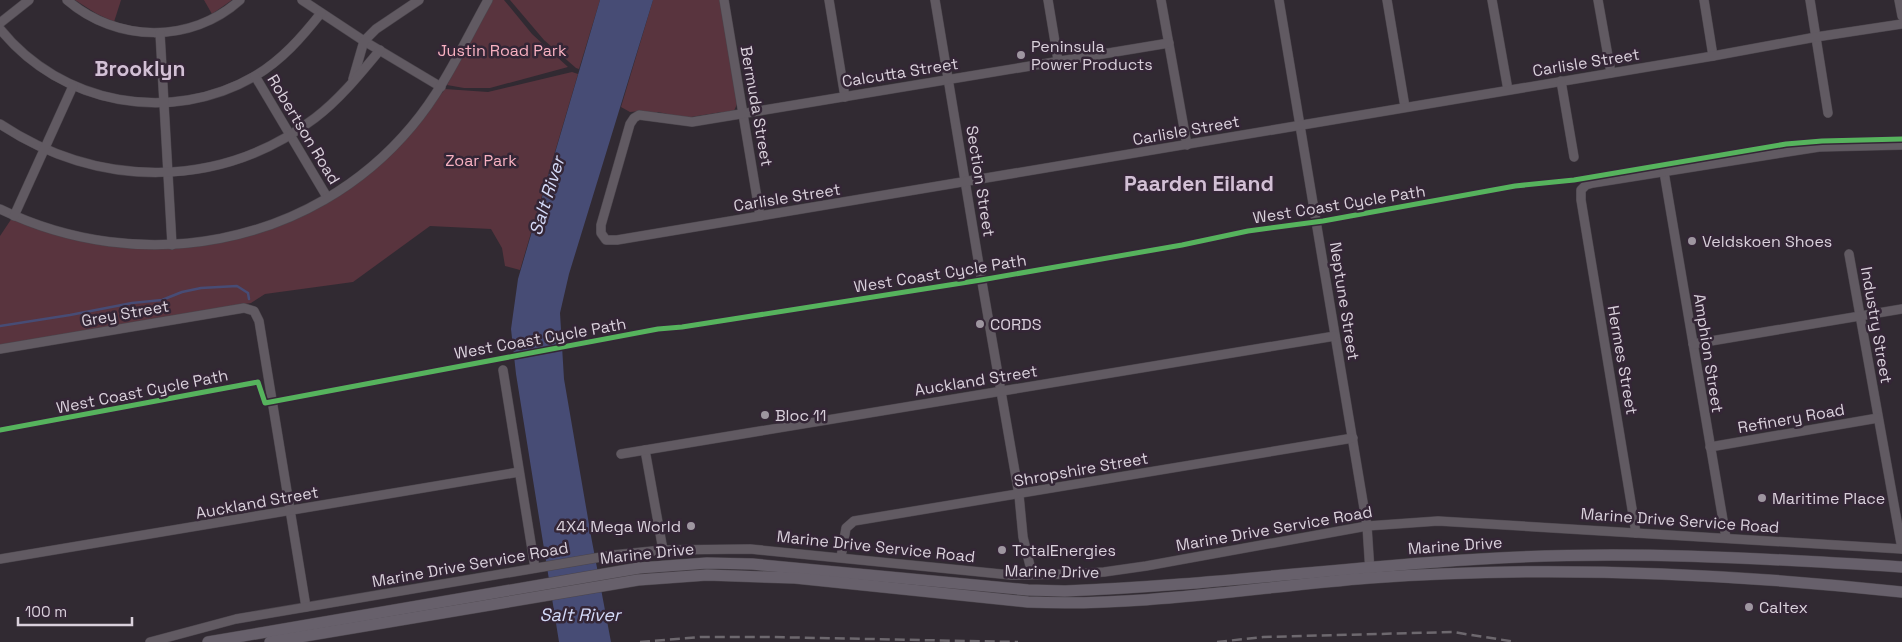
<svg xmlns="http://www.w3.org/2000/svg" width="1902" height="642" font-family="'Space Grotesk',sans-serif">
<style>
.green{fill:#59343e}
.water{fill:#474c75}
.lines{fill:none;stroke-linecap:round;stroke-linejoin:round}
.stream{stroke:#474c75;stroke-width:2.5}
.minor-casing{stroke:#4b454c;stroke-width:10}
.major-casing{stroke:#4b454c;stroke-width:12}
.minor{stroke:#615a62;stroke-width:9}
.major{stroke:#67606b;stroke-width:11}
.rail{stroke:#6d686e;stroke-width:2.5;stroke-dasharray:10 5;stroke-linecap:butt}
.cycleway-casing{stroke:#342636;stroke-width:8}
.cycleway{stroke:#56b35d;stroke-width:5}
.poi-dot{fill:#9e96a0;stroke:#342636;stroke-width:2}
.labels{text-anchor:middle;stroke-width:5;stroke-linejoin:round;paint-order:stroke}
.poi-label{font-size:16px;fill:#d9d0db;stroke:#342636;text-anchor:start}
.park-label{font-size:16px;fill:#f8b1c1;stroke:#342636}
.street-label{font-size:16px;fill:#d9d0db;stroke:#342636}
.water-label{font-size:18px;font-style:italic;fill:#d4daf8;stroke:#342636}
.district-label{font-size:21px;font-weight:bold;fill:#d2c0d5;stroke:#342636}
</style>
<rect width="100%" height="100%" fill="#312a32"/>
<g class="green">
<polygon points="75,0 121,0 114,22 97,14"/>
<polygon points="204,0 232,0 212,14"/>
<polygon points="491,0 504,0 532,34 568,67 490,88 464,88 447,85"/>
<polygon points="510,0 600,0 579,69 576,68 544,40"/>
<polygon points="653,0 720,0 737,104 734,111 726,114 722,112 685,118 658,112 654,114 640,111 630,112 621,107"/>
<path d="M572 72 578 74 520 270 505 266 502 248 491 229 430 226 353 282 265 294 251 303 0 345V236L12 218C131 270 267 256 369 174 399 149 422 120 445 89L488 92Z"/>
</g>
<polygon class="water" points="600,0 653,0 569,274 560,313 564,379 591,536 611,642 559,642 516,374 511,329 518,279"/>
<g class="lines">
<polyline class="stream" points="0,326 70,315 132,303 162,300 182,292 201,288 237,286 248,293 249,299"/>
<defs>
<g id="minor">
<path d="M67 0C117 43 191 44 240 0"/>
<polyline points="302,0 364,41 441,87"/>
<polyline points="724,0 760,216"/>
<polyline points="829,0 845,97"/>
<polyline points="935,0 979,265 1019,495 1023,537 1032,574"/>
<polyline points="1048,0 1058,60"/>
<polyline points="1161,0 1187,145"/>
<polyline points="1279,0 1367,526 1370,572"/>
<polyline points="1387,0 1405,107"/>
<polyline points="1492,0 1508,90"/>
<polyline points="1598,0 1611,73"/>
<polyline points="1704,0 1713,56"/>
<polyline points="1810,0 1828,113"/>
<polyline points="1899,0 1902,16"/>
<polyline points="0,23 29,0"/>
<path d="M0 29C61 105 171 125 255 76 282 60 302 37 321 13"/>
<polyline points="160,33 172,245"/>
<polyline points="1169,43 692,122 639,115 634,118 630,124 601,225 601,233 606,240 617,240 1713,56 1816,37 1902,24"/>
<polyline points="255,76 327,197"/>
<polyline points="353,79 364,41 376,29 419,0"/>
<polyline points="1561,81 1574,157"/>
<path d="M0 124C98 189 220 190 315 118 339 100 361 73 380 50"/>
<polyline points="1664,172 1726,538"/>
<path d="M0 209C140 277 311 247 412 126 444 88 464 43 488 0"/>
<polyline points="14,216 73,86"/>
<polyline points="1849,254 1902,549"/>
<polyline points="1693,344 1902,309"/>
<polyline points="0,349 244,308 254,311 259,321 306,607"/>
<polyline points="503,370 535,568"/>
<polyline points="1710,447 1878,418"/>
<polyline points="645,450 663,550"/>
<polyline points="621,454 1335,336"/>
<polyline points="1636,533 1581,200 1581,190 1586,185 1593,183 1819,147 1902,145"/>
<polyline points="841,557 846,528 854,521 1353,438"/>
<polyline points="0,559 519,472"/>
<polyline points="150,642 236,619 613,555 663,550 750,549 1011,575 1072,574 1104,572 1146,566 1367,526 1438,521 1902,549"/>
</g>
<g id="major">
<path d="M208 642 639 568 707 563 752 564 1028 590 1065 591C1204 586 1342 567 1481 559 1621 550 1762 558 1902 567"/>
<path d="M270 642 638 580 707 575 795 578 1028 602C1142 607 1256 587 1370 578 1547 565 1726 573 1902 592"/>
</g>
</defs>
<use href="#minor" class="minor-casing"/>
<use href="#major" class="major-casing"/>
<use href="#minor" class="minor"/>
<use href="#major" class="major"/>
<g class="rail">
<polyline points="640,642 701,637 769,637 1018,642"/>
<polyline points="1217,642 1263,637 1453,632 1516,642"/>
</g>
<defs>
<polyline id="cycleway" points="0,430 258,382 265,403 658,329 682,327 981,280 1182,245 1248,231 1323,221 1515,186 1574,180 1786,144 1822,141 1902,139"/>
</defs>
<use href="#cycleway" class="cycleway-casing"/>
<use href="#cycleway" class="cycleway"/>
</g>
<g class="poi-dot">
<circle cx="1021" cy="55" r="5"/>
<circle cx="1692" cy="241" r="5"/>
<circle cx="980" cy="324" r="5"/>
<circle cx="765" cy="415" r="5"/>
<circle cx="1762" cy="498" r="5"/>
<circle cx="691" cy="526" r="5"/>
<circle cx="1002" cy="550" r="5"/>
<circle cx="1749" cy="607" r="5"/>
</g>
<g class="labels">
<g class="poi-label">
<text x="1031" y="52">Peninsula<tspan x="1031" dy="18">Power Products</tspan></text>
<text x="1702" y="247">Veldskoen Shoes</text>
<text x="990" y="330">CORDS</text>
<text x="775" y="421">Bloc 11</text>
<text x="1772" y="504">Maritime Place</text>
<text x="681" y="532" text-anchor="end">4X4 Mega World</text>
<text x="1012" y="556">TotalEnergies</text>
<text x="1759" y="613">Caltex</text>
</g>
<g class="park-label">
<text x="502" y="56">Justin Road Park</text>
<text x="481" y="166">Zoar Park</text>
</g>
<g class="street-label">
<text transform="translate(1586 62) rotate(-9)" y="6">Carlisle Street</text>
<text transform="translate(900 72) rotate(-9)" y="6">Calcutta Street</text>
<text transform="translate(757 106) rotate(80)" y="6">Bermuda Street</text>
<text transform="translate(304 129) rotate(59)" y="6">Robertson Road</text>
<text transform="translate(1186 130) rotate(-10)" y="6">Carlisle Street</text>
<text transform="translate(981 181) rotate(81)" y="6">Section Street</text>
<text transform="translate(787 197) rotate(-9)" y="6">Carlisle Street</text>
<text transform="translate(1339 204) rotate(-9)" y="6">West Coast Cycle Path</text>
<text transform="translate(940 273) rotate(-9)" y="6">West Coast Cycle Path</text>
<text transform="translate(1345 301) rotate(81)" y="6">Neptune Street</text>
<text transform="translate(125 313) rotate(-10)" y="6">Grey Street</text>
<text transform="translate(1877 325) rotate(80)" y="6">Industry Street</text>
<text transform="translate(540 338) rotate(-10)" y="6">West Coast Cycle Path</text>
<text transform="translate(1709 353) rotate(81)" y="6">Amphion Street</text>
<text transform="translate(1623 360) rotate(80)" y="6">Hermes Street</text>
<text transform="translate(976 380) rotate(-9)" y="6">Auckland Street</text>
<text transform="translate(142 391) rotate(-11)" y="6">West Coast Cycle Path</text>
<text transform="translate(1791 418) rotate(-10)" y="6">Refinery Road</text>
<text transform="translate(1081 469) rotate(-10)" y="6">Shropshire Street</text>
<text transform="translate(257 502) rotate(-10)" y="6">Auckland Street</text>
<text transform="translate(1680 520) rotate(4)" y="6">Marine Drive Service Road</text>
<text transform="translate(1274 528) rotate(-10)" y="6">Marine Drive Service Road</text>
<text transform="translate(1455 545) rotate(-4)" y="6">Marine Drive</text>
<text transform="translate(876 546) rotate(6)" y="6">Marine Drive Service Road</text>
<text transform="translate(647 553) rotate(-6)" y="6">Marine Drive</text>
<text transform="translate(470 564) rotate(-10)" y="6">Marine Drive Service Road</text>
<text transform="translate(1052 571) rotate(1)" y="6">Marine Drive</text>
</g>
<g class="water-label">
<text transform="translate(547 196) rotate(-73)" y="6">Salt River</text>
<text x="580" y="621">Salt River</text>
</g>
<g class="district-label">
<text x="140" y="76">Brooklyn</text>
<text x="1199" y="191">Paarden Eiland</text>
</g>
</g>
<path d="M18 617v8h114v-8" fill="none" stroke="#d9d0db" stroke-width="2.5"/>
<text x="25" y="617" font-size="15" fill="#d9d0db" stroke="#342636" stroke-width="4" paint-order="stroke">100 m</text>
</svg>
